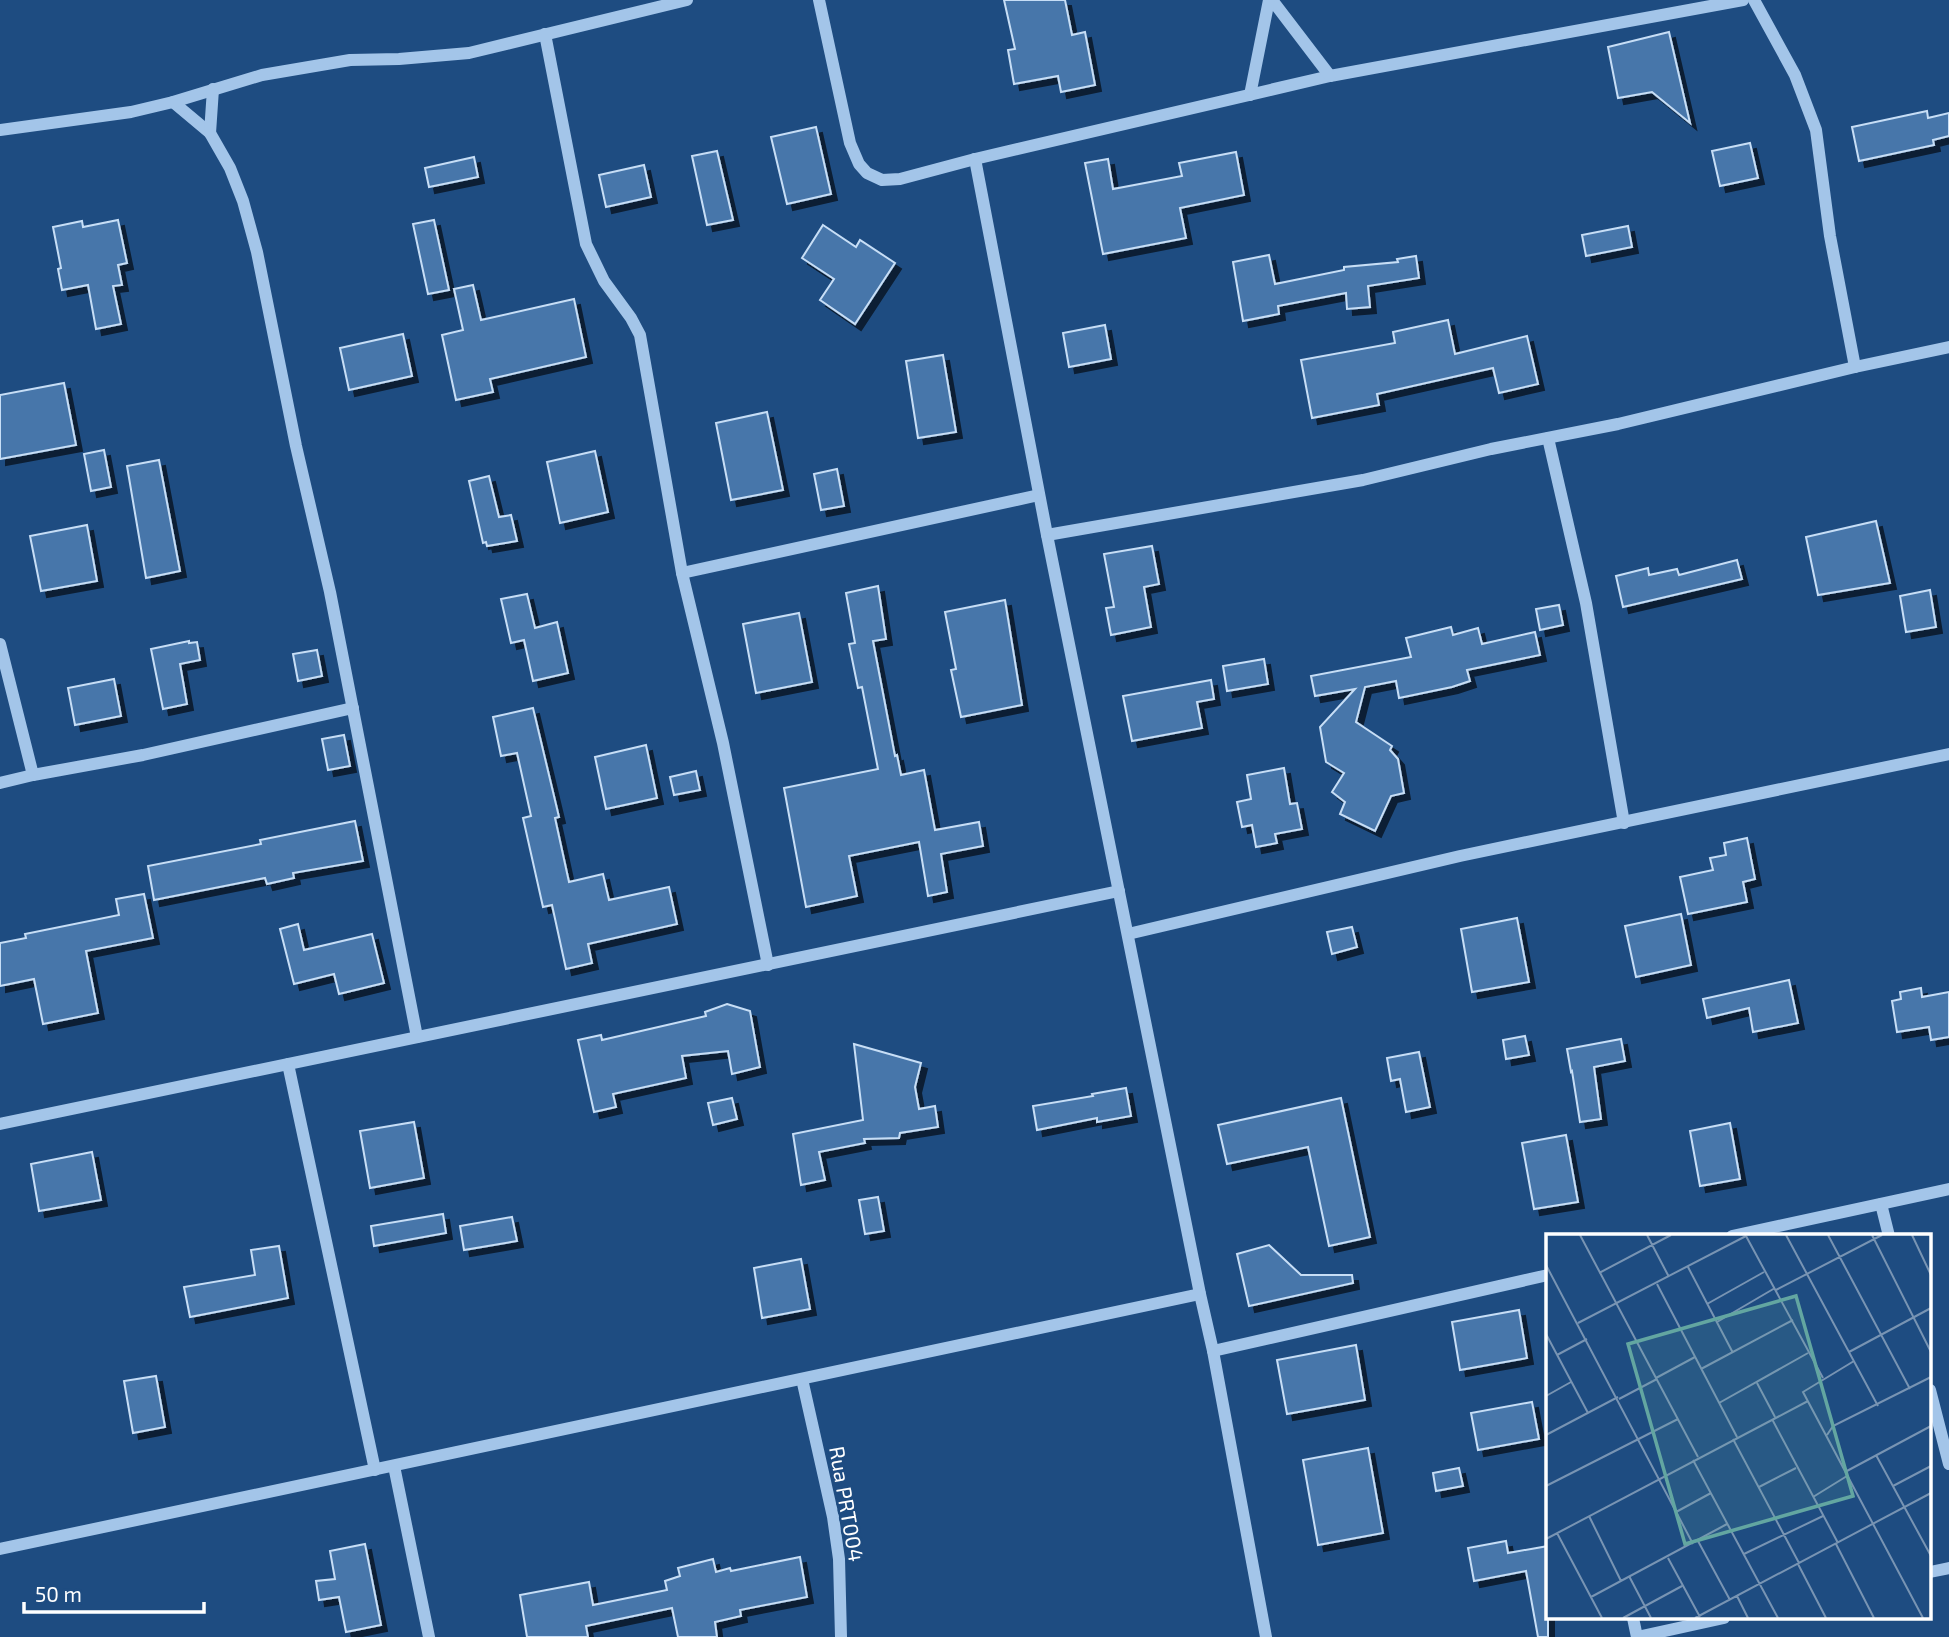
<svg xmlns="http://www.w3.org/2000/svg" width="1949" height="1637" font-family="'Exo 2',sans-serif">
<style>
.building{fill:#4776aa;stroke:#c7def6;stroke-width:2;filter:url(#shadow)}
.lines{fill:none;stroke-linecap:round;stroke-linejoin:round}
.minor{stroke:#a3c5e9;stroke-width:12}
.labels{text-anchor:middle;stroke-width:5;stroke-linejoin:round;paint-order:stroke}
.street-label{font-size:21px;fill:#fff;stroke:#1e4c81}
.inset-road{fill:none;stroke:#7894b3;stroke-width:2}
.view{fill:#63a6a1;fill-opacity:0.15;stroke:#63a6a1;stroke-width:3.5}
.inset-edge{fill:none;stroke:#fff;stroke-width:3.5}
</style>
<defs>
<filter id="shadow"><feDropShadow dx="6" dy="6" stdDeviation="0" flood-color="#0009"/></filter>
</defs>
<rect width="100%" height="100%" fill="#1e4c81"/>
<g class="building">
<polygon points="1004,0 1065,0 1072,35 1085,32 1095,85 1061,92 1058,76 1014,84 1008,50 1015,49"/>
<polygon points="1669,32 1690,123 1652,92 1618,98 1608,47"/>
<polygon points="1927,111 1928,118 1949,113 1949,136 1933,140 1934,145 1859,161 1852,127"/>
<polygon points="816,127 831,194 787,204 771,137"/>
<polygon points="1750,143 1758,178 1720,186 1712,151"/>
<polygon points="717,151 733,220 707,225 692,156"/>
<polygon points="1236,152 1244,195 1180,208 1186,238 1103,254 1085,163 1108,159 1113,189 1182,176 1179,163"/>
<polygon points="474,157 478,177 429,187 425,168"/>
<polygon points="644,165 651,197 606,207 599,175"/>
<polygon points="118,220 127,263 118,265 122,285 113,286 121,324 96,329 88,285 62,290 58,269 61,268 53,227 82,221 83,227"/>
<polygon points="434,220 449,290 428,294 413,224"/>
<polygon points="823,225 856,247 860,240 895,263 855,324 820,300 834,279 802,258"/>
<polygon points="1628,226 1632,247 1586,256 1582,235"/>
<polygon points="1269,255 1275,284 1344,270 1344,267 1398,262 1397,259 1416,256 1419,278 1368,286 1370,307 1347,309 1346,293 1278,306 1279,314 1243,321 1233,262"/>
<polygon points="473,285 481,320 574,299 586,357 490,379 493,392 456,400 442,335 463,330 454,289"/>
<polygon points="1448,320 1455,354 1527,336 1538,384 1499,393 1493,368 1377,394 1379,405 1312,418 1301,360 1395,343 1393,332"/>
<polygon points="1105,325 1111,359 1069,367 1063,333"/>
<polygon points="403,334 412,376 349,390 340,348"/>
<polygon points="943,355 956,432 918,438 906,361"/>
<polygon points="64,383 76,445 0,459 0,395"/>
<polygon points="767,412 783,490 731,500 716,423"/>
<polygon points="104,450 111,487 91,491 84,454"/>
<polygon points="595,451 608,512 560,523 547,462"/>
<polygon points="159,460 180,571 146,578 127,466"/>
<polygon points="837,469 844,506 821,510 814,474"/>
<polygon points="489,476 499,517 511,515 517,541 487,546 486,542 483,543 469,481"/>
<polygon points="1876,521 1890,583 1818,595 1806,537"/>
<polygon points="87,525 97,581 41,591 30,536"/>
<polygon points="1152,546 1159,584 1144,587 1151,627 1111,635 1106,608 1114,607 1104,554"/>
<polygon points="1737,560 1742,579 1623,607 1616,576 1648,568 1649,575 1677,569 1679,575"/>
<polygon points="878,586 886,639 873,641 895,756 897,755 901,775 924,770 935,830 979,822 983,846 941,854 947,892 928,896 919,842 849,856 857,896 806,907 784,788 878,769 862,687 858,688 849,644 855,643 846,593"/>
<polygon points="1930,590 1936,627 1906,632 1900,596"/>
<polygon points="527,594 535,628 557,622 568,673 533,681 524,640 511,643 501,599"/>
<polygon points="1005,600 1022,705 961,717 951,670 956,669 945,612"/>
<polygon points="1559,605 1563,625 1540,630 1536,609"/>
<polygon points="799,613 812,682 756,693 743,624"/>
<polygon points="1451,627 1453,635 1478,628 1482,644 1535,632 1540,655 1467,670 1470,681 1452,687 1399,698 1396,681 1365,687 1356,722 1392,746 1390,750 1398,759 1404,793 1391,796 1375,831 1340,814 1345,802 1332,792 1344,773 1326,762 1320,727 1355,689 1315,696 1311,676 1411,657 1406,638"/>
<polygon points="189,641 189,643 197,642 200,660 180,664 187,704 163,709 151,649"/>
<polygon points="317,650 322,676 298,681 293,654"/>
<polygon points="1264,659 1268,684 1227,691 1223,666"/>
<polygon points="114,679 121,716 75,725 68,688"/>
<polygon points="1211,680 1214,699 1197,702 1202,728 1132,741 1123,696"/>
<polygon points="533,708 559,817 555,818 569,882 603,874 609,900 669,887 677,924 588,944 592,963 566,969 552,905 543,907 523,818 531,816 517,753 501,756 493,717"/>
<polygon points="344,735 350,766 328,770 322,739"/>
<polygon points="646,745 657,798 606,809 595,757"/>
<polygon points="1284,768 1290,804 1297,803 1302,829 1275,834 1277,843 1256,847 1252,825 1242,827 1237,802 1251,799 1247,775"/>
<polygon points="696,771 700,790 674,795 670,777"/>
<polygon points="355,821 363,861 293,873 294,878 267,884 265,878 154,900 148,866 261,844 260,840"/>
<polygon points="1747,838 1755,879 1743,882 1747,902 1688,914 1680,877 1713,870 1710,858 1726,855 1724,843"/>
<polygon points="144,894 153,938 86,951 98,1013 43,1024 34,979 0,986 0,943 26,938 25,934 119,915 116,899"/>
<polygon points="1681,914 1691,965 1636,977 1625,926"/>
<polygon points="1517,918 1529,982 1472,992 1461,929"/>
<polygon points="298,924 304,950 372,934 384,983 339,994 334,974 294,984 280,929"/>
<polygon points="1352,927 1357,947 1332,954 1327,932"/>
<polygon points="1789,980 1798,1023 1753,1032 1749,1008 1707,1018 1703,999"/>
<polygon points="1921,988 1922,997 1949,992 1949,1037 1931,1040 1929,1027 1897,1032 1892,1001 1901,999 1900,992"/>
<polygon points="727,1004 750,1011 760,1067 732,1074 728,1051 682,1056 686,1078 613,1094 616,1107 594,1112 578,1040 601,1035 602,1040 706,1016 705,1012"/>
<polygon points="1525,1036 1529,1055 1506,1059 1503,1040"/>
<polygon points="1621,1039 1625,1061 1594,1067 1601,1119 1580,1122 1572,1071 1571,1072 1567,1049"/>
<polygon points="854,1044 921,1063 915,1087 919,1109 935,1106 938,1127 900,1133 899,1138 864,1139 865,1143 819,1152 825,1180 801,1185 793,1134 863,1120"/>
<polygon points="1419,1052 1430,1107 1406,1112 1400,1079 1391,1081 1387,1058"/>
<polygon points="1126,1088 1131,1116 1097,1122 1097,1118 1037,1130 1033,1106 1093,1096 1092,1094"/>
<polygon points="732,1098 737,1119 713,1125 708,1103"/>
<polygon points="1341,1098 1370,1237 1329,1246 1308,1147 1227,1164 1218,1125"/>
<polygon points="414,1122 424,1178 370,1188 360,1131"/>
<polygon points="1730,1123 1740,1179 1700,1186 1690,1131"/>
<polygon points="1566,1135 1578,1202 1534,1209 1522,1143"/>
<polygon points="92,1152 101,1200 39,1211 31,1164"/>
<polygon points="878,1197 884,1231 865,1234 859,1200"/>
<polygon points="443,1214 446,1233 374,1246 371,1226"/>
<polygon points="512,1217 517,1241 464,1250 460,1226"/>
<polygon points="1269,1245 1301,1275 1352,1275 1353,1283 1249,1306 1237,1254"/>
<polygon points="279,1246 288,1298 190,1317 184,1287 255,1275 251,1250"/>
<polygon points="801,1259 810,1309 762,1318 754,1268"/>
<polygon points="1519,1310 1527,1358 1460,1370 1452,1322"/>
<polygon points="1356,1345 1365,1400 1287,1414 1277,1360"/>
<polygon points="156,1376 165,1427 133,1433 124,1381"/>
<polygon points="1532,1402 1539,1439 1478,1450 1471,1413"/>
<polygon points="1368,1448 1383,1533 1318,1545 1303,1460"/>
<polygon points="1459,1468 1463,1486 1436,1491 1433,1473"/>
<polygon points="1506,1541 1508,1553 1548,1546 1548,1637 1538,1637 1526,1571 1474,1581 1468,1548"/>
<polygon points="365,1544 381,1625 346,1632 339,1597 319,1600 316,1581 335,1579 330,1551"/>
<polygon points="800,1557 807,1597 740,1610 741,1616 715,1622 717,1637 678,1637 672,1608 586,1626 588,1637 527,1637 520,1595 589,1582 593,1605 667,1590 665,1581 680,1576 678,1568 713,1559 716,1572 730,1568 731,1571"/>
</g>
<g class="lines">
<g class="minor">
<polyline points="819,0 850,143 859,164 867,173 882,180 900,179 975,159 1330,76 1743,0"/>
<polyline points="1272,0 1330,76"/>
<polyline points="1754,0 1795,75 1816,130 1830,236 1855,367"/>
<polyline points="545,34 586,244 604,281 631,318 640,335 682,573 723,743 768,965"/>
<polyline points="1250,95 1269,0"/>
<polyline points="173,102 210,133 230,168 243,201 257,252 296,446 330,592 417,1037"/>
<polyline points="0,130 131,112 173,102 262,75 350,60 399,59 469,53 687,0"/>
<polyline points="210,133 213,89"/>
<polyline points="975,159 1047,535 1200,1294 1213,1351 1266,1637"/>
<polyline points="1548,438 1586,603 1624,823"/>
<polyline points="1047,535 1363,480 1491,449 1618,424 1855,367 1949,347"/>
<polyline points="682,573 1039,495"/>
<polyline points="0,644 33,775"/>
<polyline points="0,783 33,775 143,755 353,708"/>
<polyline points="1128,934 1460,856 1949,754"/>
<polyline points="288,1064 375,1470"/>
<polyline points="0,1124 1119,891"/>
<polyline points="1881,1204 1889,1236"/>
<polyline points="1732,1236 1949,1189"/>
<polyline points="1213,1351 1548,1275"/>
<polyline points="802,1379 833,1517 839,1559 841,1637"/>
<polyline points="1930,1390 1949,1464"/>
<polyline points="394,1466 429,1637"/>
<polyline points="0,1549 1200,1294"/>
<polyline points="1930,1572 1949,1568"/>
<polyline points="1633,1618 1637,1637"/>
<polyline points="1637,1637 1724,1618"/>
</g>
</g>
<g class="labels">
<g class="street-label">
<text transform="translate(846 1504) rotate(80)" y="7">Rua PRT004</text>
</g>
</g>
<g transform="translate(1546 1234)">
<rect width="385" height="385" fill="#1e4c81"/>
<path class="inset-road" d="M34 1 152 223M101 1 123 43M240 1 332 172M282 1 364 155M326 1 385 118M366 1 385 41M200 2 277 144M0 31 147 310M142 33 187 119M53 39 125 1M111 50 191 203M230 56 336 1M161 70 218 38M171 88 229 54M32 89 200 2M0 100 42 179M303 118 385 74M11 121 41 105M308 127 257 158 377 384M155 135 247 86M110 144 149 123M211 149 229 183M0 162 25 148M73 165 111 145M173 169 262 119M226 185 292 309M0 201 72 163M281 201 287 192 385 143M187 205 253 329M330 221 385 322M147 226 232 384M299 238 385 192M0 252 132 185M347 252 385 232M213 253 250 234M267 263 301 242M130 278 165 259M43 282 75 347M11 299 56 384M0 305 262 167M152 307 184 366M290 310 328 384M198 320 277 282M122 324 154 383M252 330 280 384M83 342 105 384M191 362 202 384M45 363 181 290M77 384 136 352M149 384 385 259"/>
<path class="view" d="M250 62 307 262 139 310 82 110Z"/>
<rect width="385" height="385" class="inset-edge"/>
</g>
<path d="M24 1602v10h180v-10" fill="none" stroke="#ffffff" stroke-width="3.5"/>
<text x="35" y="1602" font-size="21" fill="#ffffff" stroke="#1e4c81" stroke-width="5" paint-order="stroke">50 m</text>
</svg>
